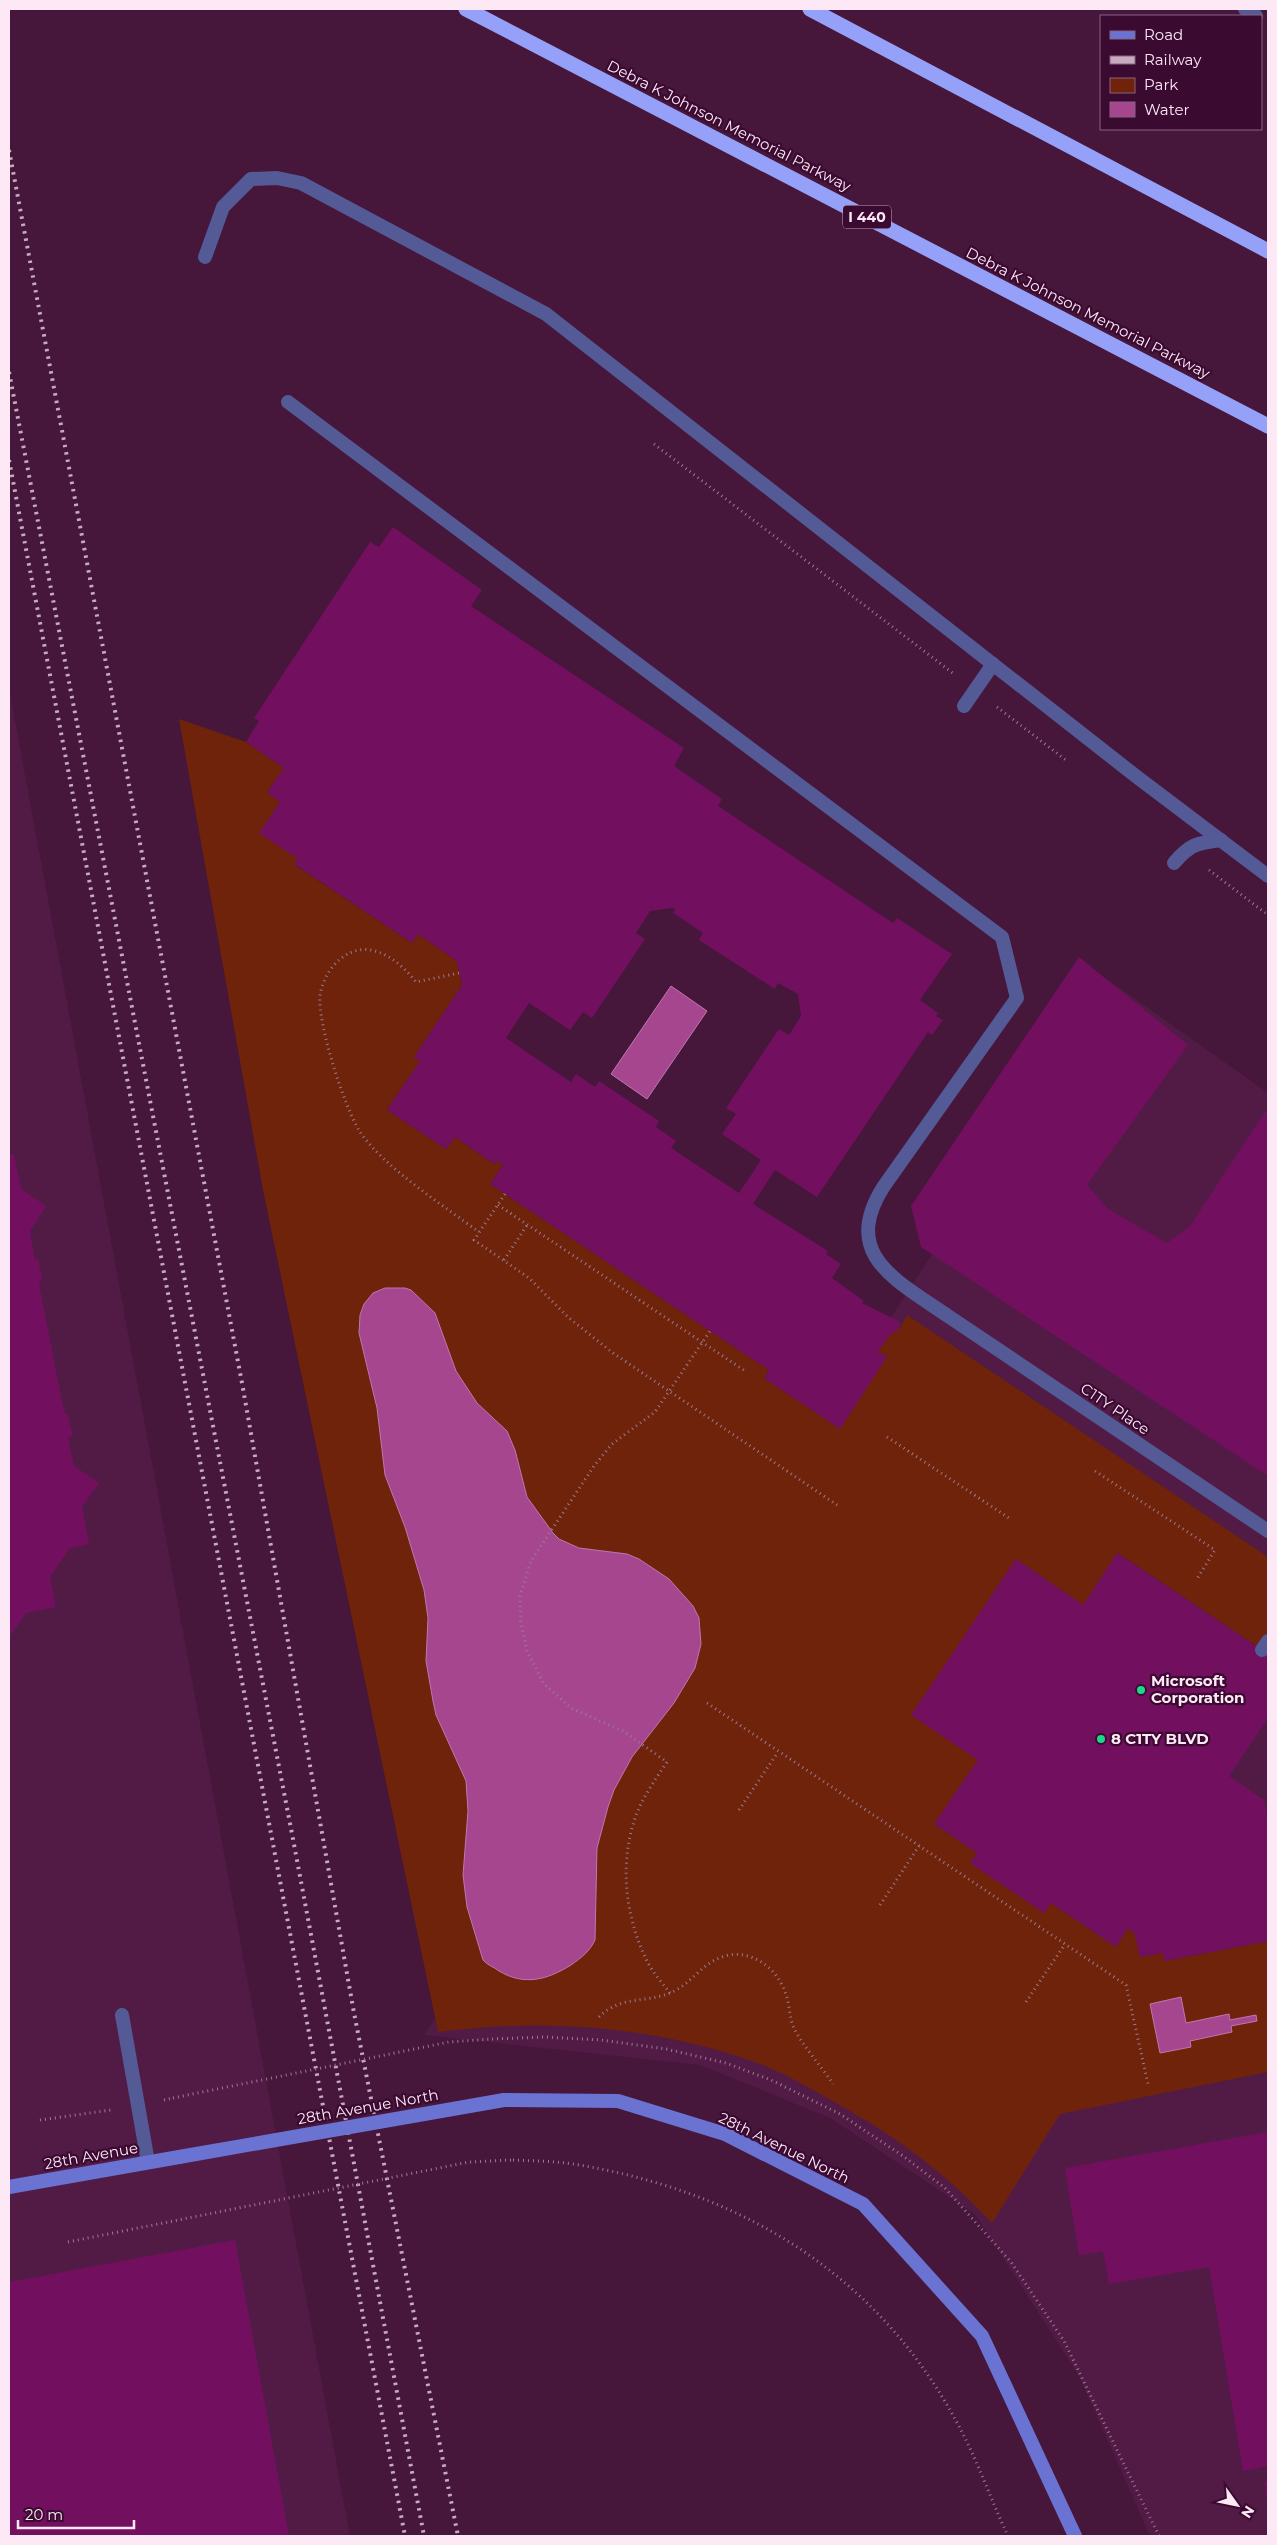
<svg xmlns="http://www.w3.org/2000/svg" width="1277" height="2545" font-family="Montserrat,sans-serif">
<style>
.built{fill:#521b46}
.green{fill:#6f230a}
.water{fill:#a5468f;stroke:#bf77ae}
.building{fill:#72105f;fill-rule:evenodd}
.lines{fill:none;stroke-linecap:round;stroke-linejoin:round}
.path{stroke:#9c7a93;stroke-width:3;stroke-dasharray:1 4;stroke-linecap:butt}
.service{stroke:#535a96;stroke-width:14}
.minor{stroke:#535a96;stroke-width:14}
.secondary{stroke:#6a72d2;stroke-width:14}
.motorway{stroke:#95a0f8;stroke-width:15}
.rail{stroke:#c7aabf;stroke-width:4;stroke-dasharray:2.5 5;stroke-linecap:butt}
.path-bridge{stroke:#9c7a93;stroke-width:3;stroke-dasharray:1 4;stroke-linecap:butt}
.secondary-bridge{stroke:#6a72d2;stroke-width:14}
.poi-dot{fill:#1ad988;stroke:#3b0a31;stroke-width:2}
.labels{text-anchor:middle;stroke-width:4.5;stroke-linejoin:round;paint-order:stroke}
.shield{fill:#3b0a31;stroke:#c3a6bb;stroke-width:1}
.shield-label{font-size:14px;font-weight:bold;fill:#fde9f6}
.street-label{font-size:15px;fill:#fde9f6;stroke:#3b0a31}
.poi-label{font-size:15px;font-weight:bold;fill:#fde9f6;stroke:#3b0a31;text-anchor:start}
</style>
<rect width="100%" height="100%" fill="#46163b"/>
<g class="built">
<polygon points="9,688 350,2536 9,2536"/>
<polygon points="1110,981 1268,1093 1268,2536 1150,2536 1079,2376 975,2214 830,2118 700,2065 424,2035"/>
</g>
<path class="green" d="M179 719 246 742 284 768 267 792 280 802 298 859 295 865 412 943 418 934 457 961 462 985 414 1057 420 1061 387 1110 446 1149 455 1137 494 1164 496 1161 503 1165 490 1184 769 1370 764 1378 839 1428 878 1351 890 1335 899 1329 907 1315 1268 1557V1654L1118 1553 1083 1605 1016 1559 912 1715 978 1760 934 1824 977 1853 971 1863 1044 1913 1051 1903 1116 1947 1128 1928 1135 1934 1140 1957 1163 1953 1165 1961 1268 1941V2072L1060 2114 992 2223C951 2178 902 2141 850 2111 818 2093 786 2073 752 2061 651 2026 543 2018 438 2032L263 1190Z"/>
<g class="water">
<polygon points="671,986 707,1011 647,1099 611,1074"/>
<path d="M385 1288H405L411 1290 435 1313 456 1371 477 1403 507 1431 515 1450 527 1497 553 1533 559 1539 579 1548 627 1554 639 1559 669 1579 693 1606 699 1618 701 1644 695 1668 674 1703 632 1757 614 1790 608 1807 597 1848 595 1940C590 1951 581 1958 571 1965 547 1980 524 1986 499 1971 494 1967 487 1965 483 1960L467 1907 463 1875 468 1811 466 1781 436 1715 433 1701 426 1661 428 1618 424 1590 405 1527 385 1475 377 1408 359 1333 360 1315 364 1304 373 1293Z"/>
<polygon points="1181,1997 1186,2023 1229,2014 1230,2020 1256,2015 1257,2021 1231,2026 1232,2032 1190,2041 1191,2047 1160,2053 1150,2004"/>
</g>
<g class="building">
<path d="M393 527 482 590 471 606 684 748 674 766 722 799 718 806 893 923 897 918 952 954 920 1000 938 1013 936 1016 943 1020 932 1035 928 1032 817 1197 775 1170 753 1204 828 1251 826 1254 841 1264 832 1278 864 1301 862 1303 900 1322 899 1329 890 1335 878 1351 887 1357 840 1429 764 1378 769 1370 490 1184 503 1165 496 1161 494 1164 455 1137 446 1149 387 1110 420 1061 414 1057 462 985 457 961 418 934 412 943 294 864 298 859 259 833 280 802 267 792 284 768 246 742 259 721 254 718 370 542 379 547ZM673 908 675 910 673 913 703 933 699 940 775 989 778 983 798 994 801 1016 789 1035 779 1029 726 1108 736 1114 722 1134 761 1160 739 1193 671 1148 676 1141 656 1127 659 1121 599 1081 595 1087 576 1074 571 1082 506 1038 529 1003 570 1030 583 1012 592 1018 645 939 636 933 650 911Z"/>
<polygon points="1079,957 1188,1045 1087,1185 1108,1209 1167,1243 1190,1226 1265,1112 1268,1114 1268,1476 921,1247 911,1206"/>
<polygon points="14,1154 21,1189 46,1206 30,1231 35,1260 38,1259 42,1279 39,1284 64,1412 68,1415 73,1436 68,1437 74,1466 99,1483 82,1507 89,1544 70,1548 50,1577 56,1607 26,1613 9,1637 9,1155"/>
<polygon points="1117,1553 1268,1654 1268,1718 1229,1776 1264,1800 1268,1820 1268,1941 1164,1961 1163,1953 1140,1957 1135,1934 1128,1928 1116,1947 1051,1903 1044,1913 970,1863 977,1853 934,1824 978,1760 911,1715 1016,1559 1083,1605"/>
<polygon points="1268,2132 1268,2466 1243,2471 1209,2267 1109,2284 1103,2251 1079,2255 1065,2168"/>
<polygon points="235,2240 289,2536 9,2536 9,2282"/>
<polygon points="1268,2481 1268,2500 1267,2500 1264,2482"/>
</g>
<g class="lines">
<g class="path">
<polyline points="654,444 954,674"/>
<polyline points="997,707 1067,761"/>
<polyline points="1209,870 1268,915"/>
<path d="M459 973 416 982C395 955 362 934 334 965 327 973 322 984 320 995 317 1023 345 1109 360 1132 384 1167 445 1207 479 1232"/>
<polyline points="505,1194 474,1240 529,1278 569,1318 613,1353 840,1507"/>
<polyline points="498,1205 745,1371"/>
<polyline points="504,1260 527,1225"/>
<polyline points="887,1437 1009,1518"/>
<polyline points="1095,1471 1215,1550 1197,1579"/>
<polyline points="707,1703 1126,1985 1148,2084"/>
<polyline points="739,1810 778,1752"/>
<polyline points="880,1905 919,1846"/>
<path d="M670 1993C663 1984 654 1974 648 1963 624 1916 618 1857 639 1808 647 1791 657 1777 667 1762L623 1731 571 1708 544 1684 527 1651 521 1623 520 1596 531 1561 594 1466 612 1444 655 1412 710 1331"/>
<polyline points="1026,2002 1065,1944"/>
<path d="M599 2017C623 1993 650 2005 676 1990 693 1981 703 1963 722 1957 750 1947 778 1968 786 1995 790 2005 789 2018 794 2028 802 2045 822 2067 833 2084"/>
<polyline points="492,2039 545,2037 601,2040 666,2049 726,2063 771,2080 840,2114 903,2156 945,2188 1011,2262 1064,2341 1159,2536"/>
<polyline points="164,2100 173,2098"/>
<polyline points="40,2120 111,2110"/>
<path d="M513 2160C533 2161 553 2161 573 2164 737 2190 874 2271 955 2419 976 2456 990 2498 1008 2536"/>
</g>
<g class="service">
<polyline points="205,257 223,207 251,179 277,178 301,183 546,314 1137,777 1268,876"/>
<path d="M288 402 1002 937 1017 998 884 1186C840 1254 896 1280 945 1314"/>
<polyline points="964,706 993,664"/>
<path d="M1174 863C1190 844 1197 843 1221 840"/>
<polyline points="1262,1650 1268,1641"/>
<polyline points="122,2015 148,2162"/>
</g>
<g class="minor">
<polyline points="1245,9 1256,16"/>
<polyline points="945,1314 1268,1531"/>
</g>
<g class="secondary">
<polyline points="504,2100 618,2101 725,2134 863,2204 982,2336 1075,2536"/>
<polyline points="9,2187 179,2157"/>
</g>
<g class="motorway">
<polyline points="466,9 1268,426"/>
<polyline points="810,9 1268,251"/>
</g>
<g class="rail">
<polyline points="9,150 242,1383 354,2013 458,2536"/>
<polyline points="9,372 293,1839 424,2536"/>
<polyline points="9,460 405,2536"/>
</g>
<g class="path-bridge">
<polyline points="173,2098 449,2042 492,2039"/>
<polyline points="68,2242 469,2162 513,2160"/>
</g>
<polyline class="secondary-bridge" points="179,2157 504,2100"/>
</g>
<g class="poi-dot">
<circle cx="1141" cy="1690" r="5"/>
<circle cx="1101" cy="1739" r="5"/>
</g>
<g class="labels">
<rect class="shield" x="843" y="205.5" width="48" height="23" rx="4"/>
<g class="shield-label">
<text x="867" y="222">I 440</text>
</g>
<g class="street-label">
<text transform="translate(729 126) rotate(27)" y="5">Debra K Johnson Memorial Parkway</text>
<text transform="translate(1088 313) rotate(27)" y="5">Debra K Johnson Memorial Parkway</text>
<text transform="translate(1115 1409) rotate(34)" y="5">C1TY Place</text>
<text transform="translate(368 2107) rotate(-10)" y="5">28th Avenue North</text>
<text transform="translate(784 2148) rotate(26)" y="5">28th Avenue North</text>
<text transform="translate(91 2156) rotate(-10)" y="5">28th Avenue</text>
</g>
<g class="poi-label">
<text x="1151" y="1686">Microsoft<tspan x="1151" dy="17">Corporation</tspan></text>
<text x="1111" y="1744">8 C1TY BLVD</text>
</g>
</g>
<rect width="1277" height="2545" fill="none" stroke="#fde9f6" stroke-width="20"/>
<rect x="1100" y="15" width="162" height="115" fill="#3b0a31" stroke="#896380"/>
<rect x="1110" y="31" width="25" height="8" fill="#6a72d2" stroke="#896380"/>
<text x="1144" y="40" font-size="15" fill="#fde9f6">Road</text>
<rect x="1110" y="56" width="25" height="8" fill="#c7aabf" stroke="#896380"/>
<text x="1144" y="65" font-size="15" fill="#fde9f6">Railway</text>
<rect x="1110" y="78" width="25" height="15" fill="#6f230a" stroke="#896380"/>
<text x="1144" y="90" font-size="15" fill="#fde9f6">Park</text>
<rect x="1110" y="102" width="25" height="15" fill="#a5468f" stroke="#896380"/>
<text x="1144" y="115" font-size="15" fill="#fde9f6">Water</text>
<g transform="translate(1237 2505) rotate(123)" stroke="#3b0a31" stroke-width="4" paint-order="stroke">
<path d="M0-4L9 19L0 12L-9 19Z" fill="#fde9f6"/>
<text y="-8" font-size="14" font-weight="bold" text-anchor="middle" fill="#fde9f6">N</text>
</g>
<path d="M18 2520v8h116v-8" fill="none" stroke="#fde9f6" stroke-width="2.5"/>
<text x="25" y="2520" font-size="15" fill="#fde9f6" stroke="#3b0a31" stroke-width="4" paint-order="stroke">20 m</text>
</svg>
